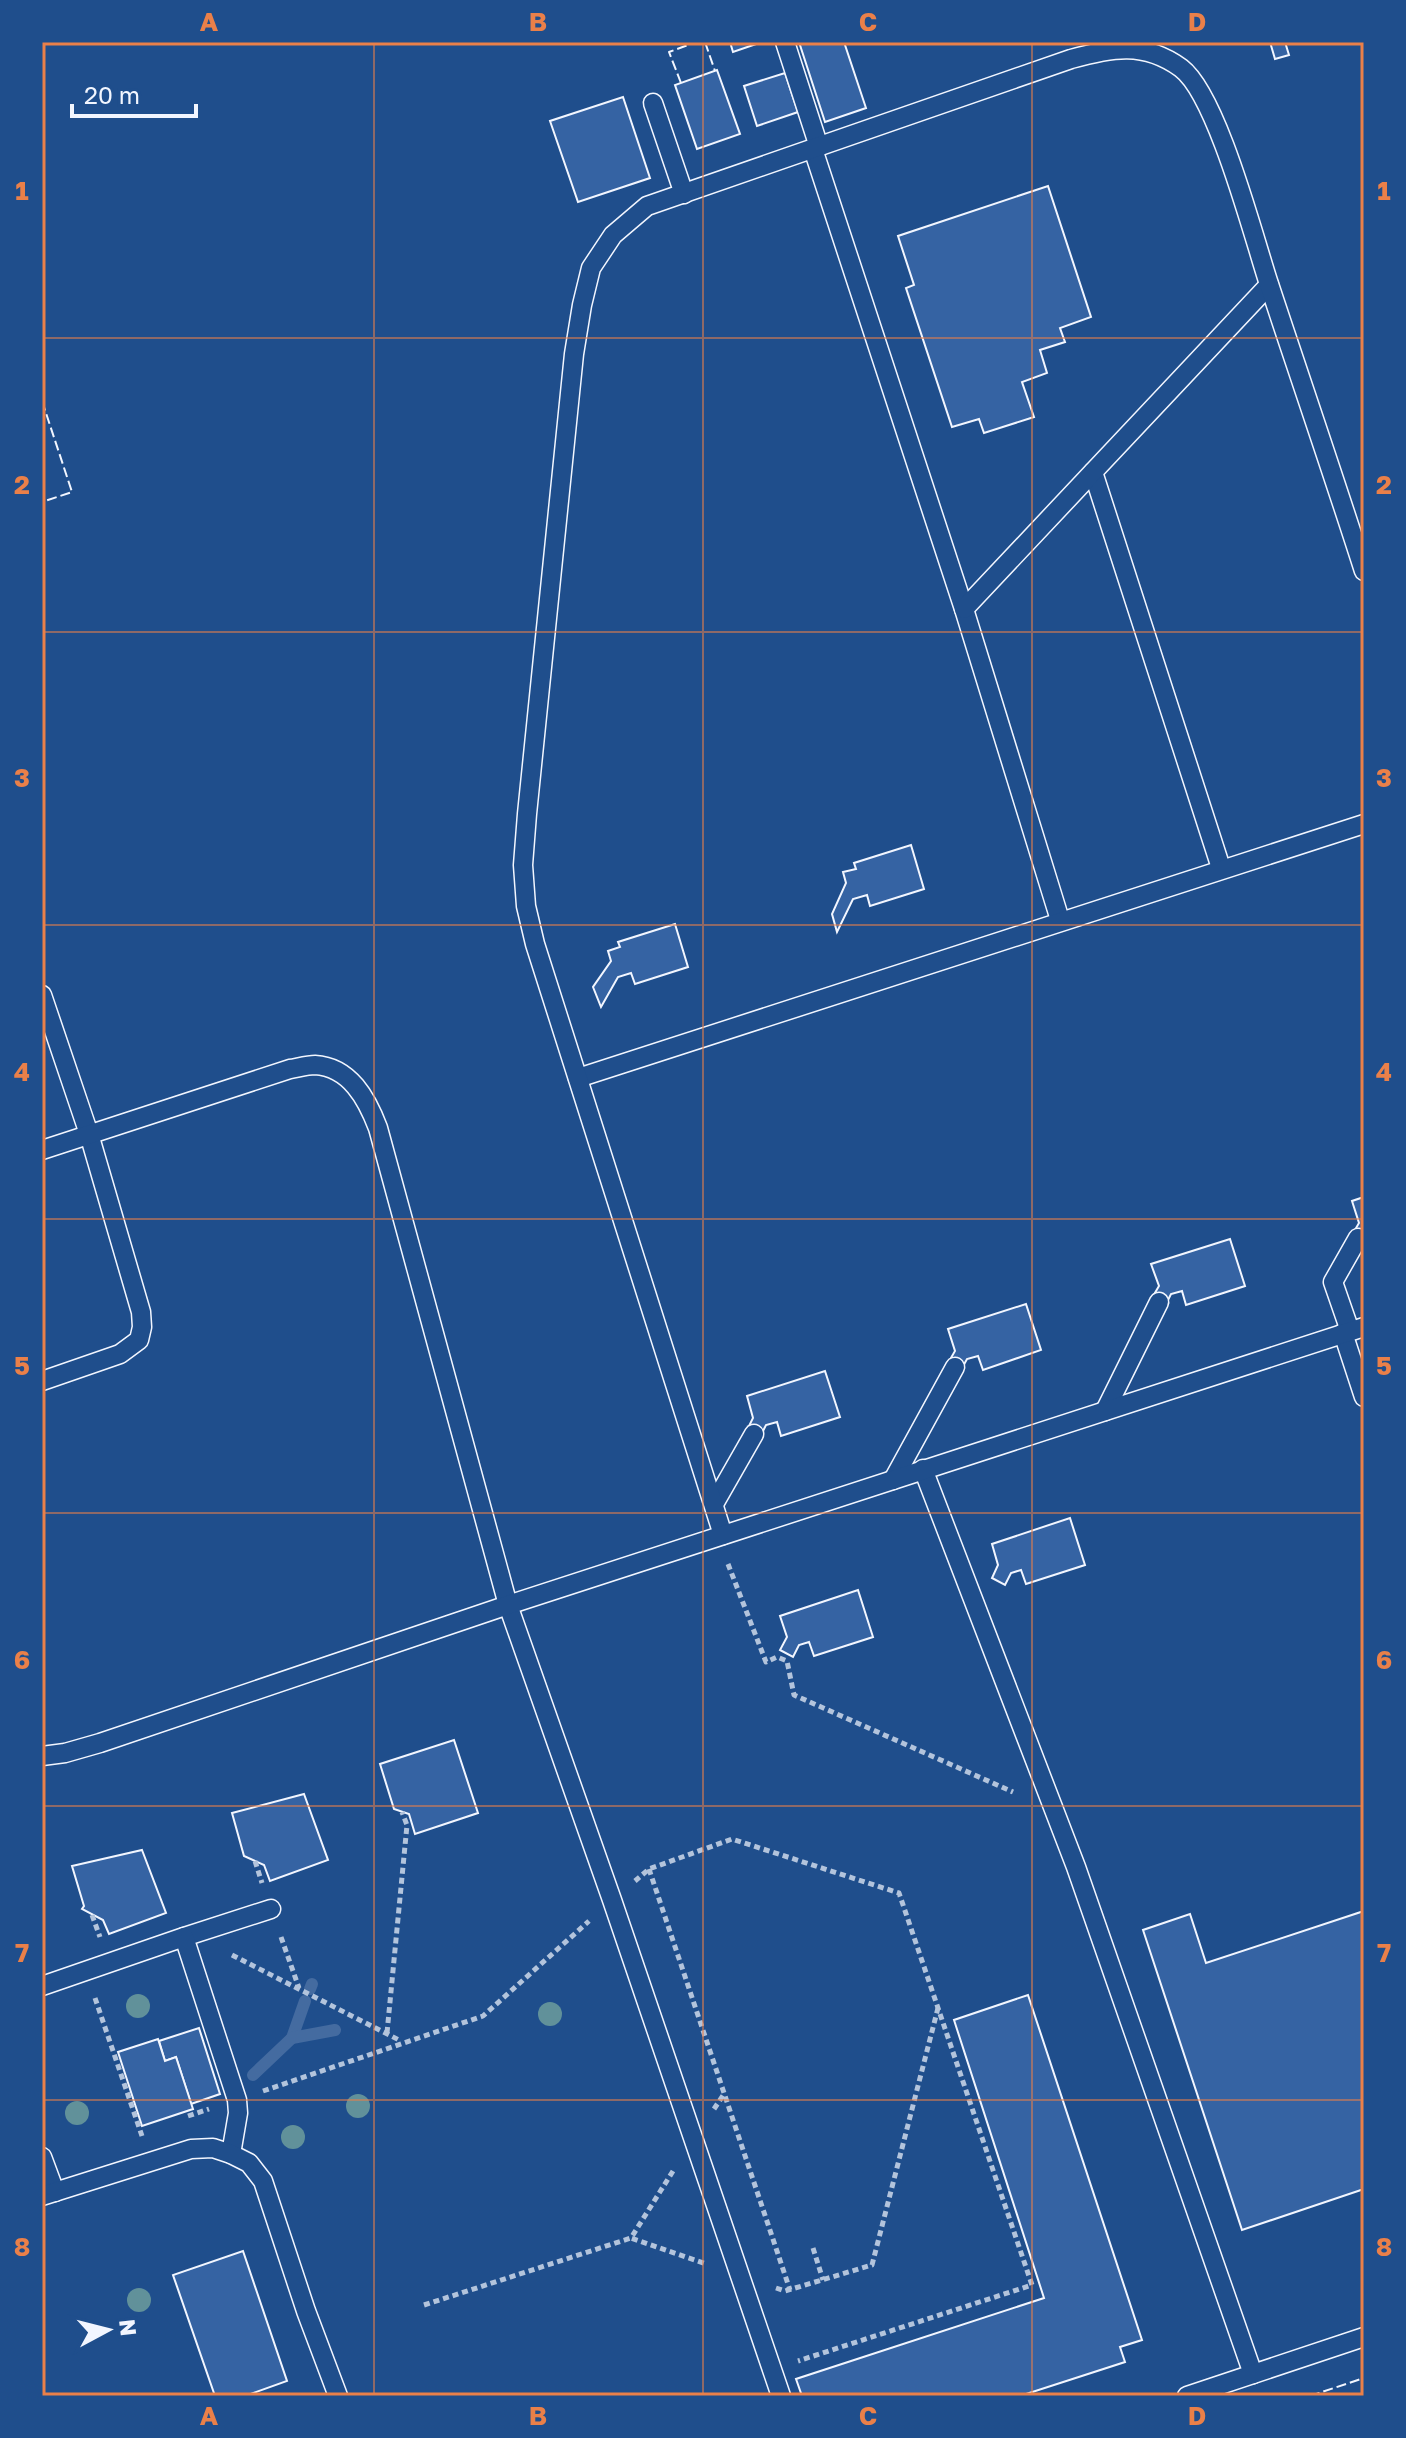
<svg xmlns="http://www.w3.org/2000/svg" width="1406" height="2438" font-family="'Golos Text',sans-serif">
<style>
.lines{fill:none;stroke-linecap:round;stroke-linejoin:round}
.stream{stroke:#446ba0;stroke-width:12}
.building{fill:#3563a3;stroke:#f2f6ff;stroke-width:2}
.lane-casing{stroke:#f2f6ff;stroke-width:21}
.path{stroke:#b3c4dc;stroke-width:5;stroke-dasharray:6 4;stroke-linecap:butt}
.lane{stroke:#1f4e8c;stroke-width:18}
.fence{stroke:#f2f6ff;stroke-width:2;stroke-dasharray:10 4;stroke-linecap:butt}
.tree{fill:#61919a}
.grid{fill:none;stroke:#ea8049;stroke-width:2;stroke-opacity:0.55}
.neatline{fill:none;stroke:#ea8049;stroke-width:3}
.grid-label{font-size:26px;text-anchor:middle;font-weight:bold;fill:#ea8049}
</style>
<rect width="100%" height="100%" fill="#1f4e8c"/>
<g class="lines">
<g class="stream">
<polyline points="310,1989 312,1984"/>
<polyline points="292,2038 305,2001"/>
<polyline points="253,2075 292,2038 335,2030"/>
</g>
</g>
<g class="building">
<polygon points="730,42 762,42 733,52"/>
<polygon points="799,42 844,42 866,108 825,122"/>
<polygon points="1270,42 1285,42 1289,55 1275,59"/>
<polygon points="717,70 740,134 697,149 675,85"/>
<polygon points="785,73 798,112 757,126 744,86"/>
<polygon points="623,97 650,178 578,202 550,121"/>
<polygon points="1048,186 1091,317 1060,328 1065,342 1040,350 1047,373 1022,382 1034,417 984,433 979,419 952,427 906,288 914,285 898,236"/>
<polygon points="911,845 924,889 870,906 867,895 853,899 837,932 832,914 846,883 843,872 856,869 854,863"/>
<polygon points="675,924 688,967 635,984 631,973 618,977 601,1007 593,987 611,961 608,951 620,947 618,942"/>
<polygon points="1364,1197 1364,1241 1352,1235 1359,1223 1352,1201"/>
<polygon points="1230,1239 1245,1286 1186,1305 1182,1291 1171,1294 1165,1306 1152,1298 1159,1286 1151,1264"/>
<polygon points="1026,1304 1041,1350 983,1370 978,1356 967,1359 961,1370 948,1363 955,1351 948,1329"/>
<polygon points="825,1371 840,1417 781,1436 777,1422 766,1425 760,1437 747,1430 753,1418 747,1396"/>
<polygon points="1070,1518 1085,1565 1026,1584 1021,1570 1011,1573 1005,1585 992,1578 998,1565 992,1544"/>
<polygon points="858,1590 873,1637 814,1656 809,1642 799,1645 793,1657 780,1650 787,1637 780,1616"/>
<polygon points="454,1740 478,1813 415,1834 409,1814 394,1809 380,1764"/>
<polygon points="304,1794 328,1860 270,1881 264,1865 244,1856 232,1813"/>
<polygon points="142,1850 166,1913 109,1934 103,1920 82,1909 84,1906 72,1866"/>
<polygon points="1364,1911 1364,2189 1242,2230 1143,1930 1190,1914 1206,1963"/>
<polygon points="1028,1995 1142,2340 1120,2347 1125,2362 1020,2396 802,2396 796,2379 1044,2298 954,2020"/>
<polygon points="199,2028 220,2094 191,2104 176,2057 165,2061 159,2041"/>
<polygon points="158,2039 165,2061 176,2057 193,2109 142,2126 118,2052"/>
<polygon points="243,2251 287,2381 245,2396 215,2396 173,2275"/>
</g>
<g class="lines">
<defs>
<g id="lane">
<polyline points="785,42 819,147"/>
<polyline points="653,103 684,194"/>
<polyline points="813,149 964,609 1060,920"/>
<polyline points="1093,472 1221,868"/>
<polyline points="964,609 1269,285"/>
<polyline points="42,995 89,1134 141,1312 142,1327 139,1340 120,1354 42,1381"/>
<polyline points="578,1078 1364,824"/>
<path d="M42 1150 290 1069C297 1068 307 1065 315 1065 350 1067 367 1099 378 1128L508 1605 612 1900 781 2396"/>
<polyline points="1350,1331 1333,1282 1358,1238"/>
<polyline points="1343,1333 1364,1397"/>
<polyline points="1105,1411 1159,1302"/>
<polyline points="923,1469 1076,1867 1253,2374"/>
<polyline points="893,1480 955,1367"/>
<polyline points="714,1504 754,1434"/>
<path d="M723 1535 535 944 526 906 523 865 527 814 574 354 582 305 591 268 613 235 647 206 1071 59C1111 48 1144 41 1181 68 1217 95 1253 235 1268 281 1300 378 1333 474 1364 571"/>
<polyline points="42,1756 65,1753 100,1743 508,1605 1364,1327"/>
<polyline points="184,1937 271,1909"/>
<polyline points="42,1986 184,1937 237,2100 238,2113 231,2154"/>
<polyline points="42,2157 55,2192"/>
<polyline points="42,2196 191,2149 213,2148 231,2154 249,2163 263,2181 306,2311 338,2396"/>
<polyline points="1187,2396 1364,2337"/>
</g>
</defs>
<use href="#lane" class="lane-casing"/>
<g class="path">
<polyline points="728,1564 766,1662 777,1657 787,1661 794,1695 1013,1792"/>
<polyline points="255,1861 262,1883"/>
<polyline points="649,1869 790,2290"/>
<polyline points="635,1881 649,1869 732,1839 899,1893 1032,2285 798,2361"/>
<polyline points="92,1915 100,1937"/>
<polyline points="281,1937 299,1988"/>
<polyline points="232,1955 401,2041"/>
<polyline points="95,1998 142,2136"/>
<polyline points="387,2033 407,1825 402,1812"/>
<polyline points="263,2091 483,2016 589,1921"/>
<polyline points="714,2109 724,2094"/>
<polyline points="188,2116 209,2109"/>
<polyline points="673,2171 631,2238 706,2264"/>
<polyline points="813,2248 823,2280"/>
<polyline points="776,2288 785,2291 872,2265 938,2008"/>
<polyline points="424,2305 631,2238"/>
</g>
<use href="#lane" class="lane"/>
<g class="fence">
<polyline points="705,42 715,71"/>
<polyline points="681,83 669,52 696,42"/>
<polyline points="42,401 72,492 42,502"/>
<polyline points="1310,2396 1364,2378"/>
</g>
</g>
<g class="tree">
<circle cx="138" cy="2006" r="12"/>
<circle cx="550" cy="2014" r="12"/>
<circle cx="358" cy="2106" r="12"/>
<circle cx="77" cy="2113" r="12"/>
<circle cx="293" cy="2137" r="12"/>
<circle cx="139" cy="2300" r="12"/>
</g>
<path class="grid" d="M374 42V2396M703 42V2396M1032 42V2396M42 338H1364M42 632H1364M42 925H1364M42 1219H1364M42 1513H1364M42 1806H1364M42 2100H1364"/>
<rect width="1406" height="2438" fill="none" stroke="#1f4e8c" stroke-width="88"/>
<g transform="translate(108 2330) rotate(83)" stroke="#1f4e8c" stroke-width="6" paint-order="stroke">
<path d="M0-6L14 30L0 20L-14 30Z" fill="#f2f6ff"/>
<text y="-12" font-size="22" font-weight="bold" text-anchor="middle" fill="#f2f6ff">N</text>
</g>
<path d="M72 104v12h124v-12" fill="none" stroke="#f2f6ff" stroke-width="4"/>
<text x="84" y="104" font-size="24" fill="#f2f6ff" stroke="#1f4e8c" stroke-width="6" paint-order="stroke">20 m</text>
<rect x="44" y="44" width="1318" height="2350" class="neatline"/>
<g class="grid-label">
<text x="209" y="31">A</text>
<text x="538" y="31">B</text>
<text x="868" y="31">C</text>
<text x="1197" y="31">D</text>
<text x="22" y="200">1</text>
<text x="1384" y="200">1</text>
<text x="22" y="494">2</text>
<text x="1384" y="494">2</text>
<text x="22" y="787">3</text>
<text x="1384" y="787">3</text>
<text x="22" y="1081">4</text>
<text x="1384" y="1081">4</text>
<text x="22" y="1375">5</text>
<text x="1384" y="1375">5</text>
<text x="22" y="1669">6</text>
<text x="1384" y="1669">6</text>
<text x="22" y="1962">7</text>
<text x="1384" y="1962">7</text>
<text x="22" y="2256">8</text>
<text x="1384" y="2256">8</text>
<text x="209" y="2425">A</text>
<text x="538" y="2425">B</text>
<text x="868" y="2425">C</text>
<text x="1197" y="2425">D</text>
</g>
</svg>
